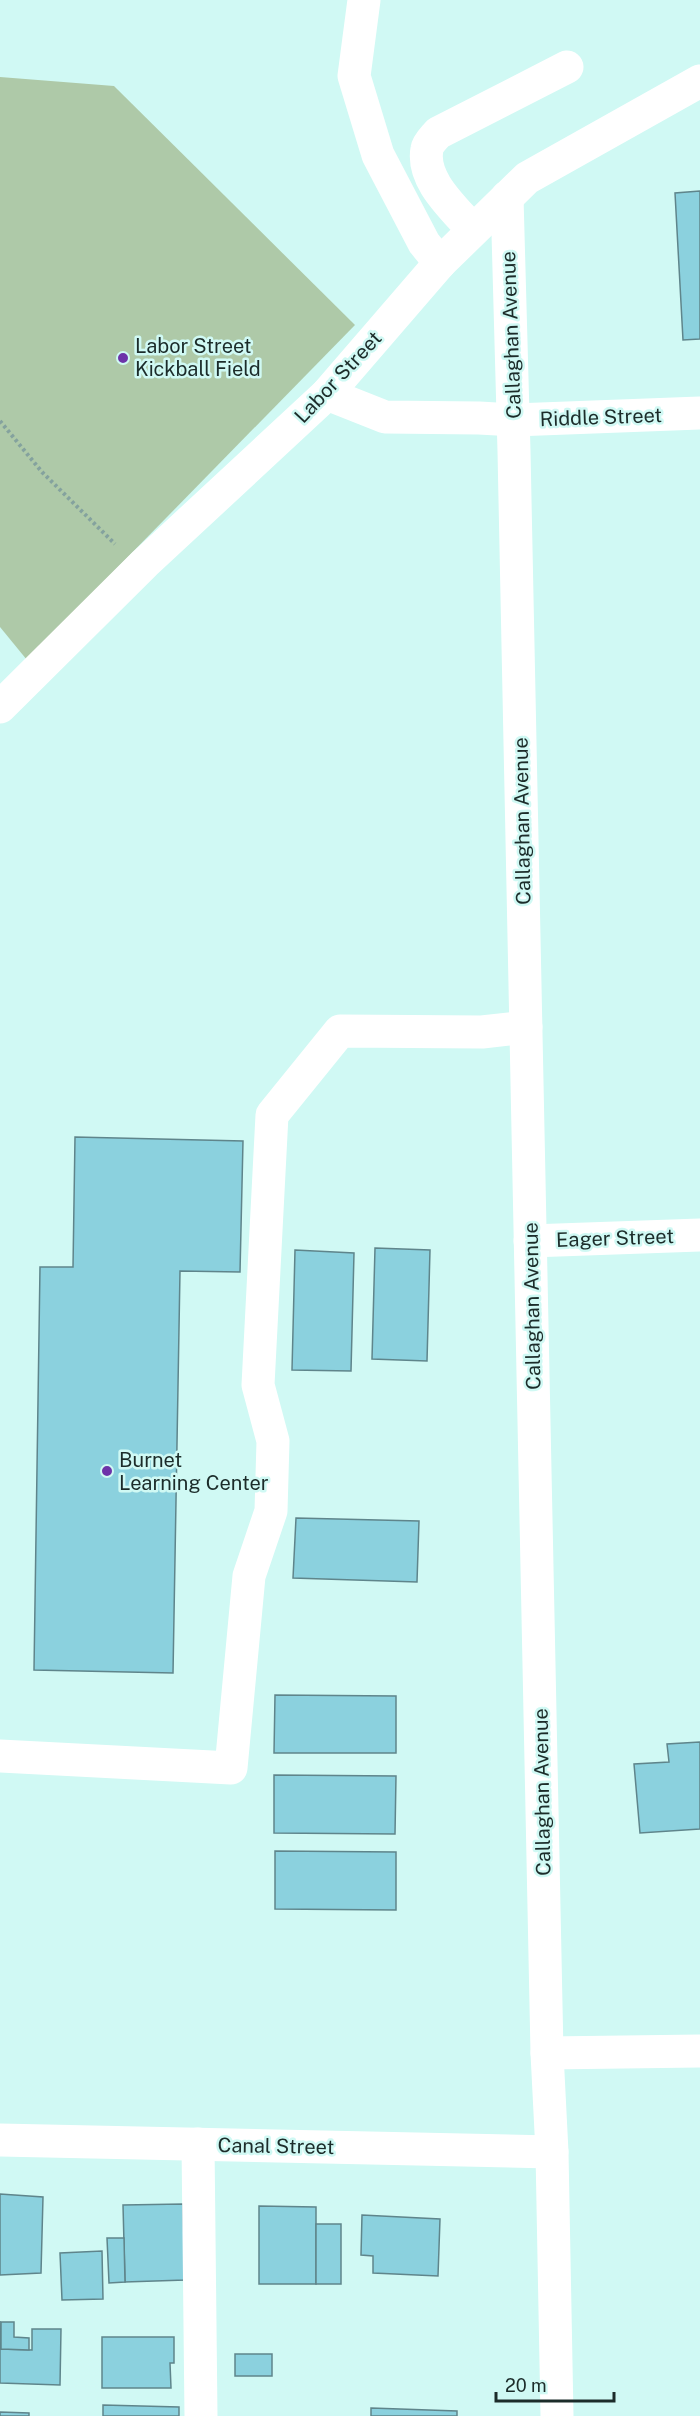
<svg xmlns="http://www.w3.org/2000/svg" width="700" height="2416" font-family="'Public Sans',sans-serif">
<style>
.green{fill:#aec9a8}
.building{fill:#8bd1de;stroke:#5f858b;stroke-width:1.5}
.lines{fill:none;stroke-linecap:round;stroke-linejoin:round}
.path{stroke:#84a29e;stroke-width:4;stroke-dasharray:3 3;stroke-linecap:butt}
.minor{stroke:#fff;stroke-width:33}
.poi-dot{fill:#6d33a9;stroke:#d0f9f4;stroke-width:2}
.labels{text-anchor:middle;stroke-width:5;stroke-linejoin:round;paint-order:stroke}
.street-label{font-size:20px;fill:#1c2c2a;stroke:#d0f9f4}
.poi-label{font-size:20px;fill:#1c2c2a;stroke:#d0f9f4;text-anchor:start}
</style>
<rect width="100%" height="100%" fill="#d0f9f4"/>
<polygon class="green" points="0,77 114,86 355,325 27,660 0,627"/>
<g class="building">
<polygon points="700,191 700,339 683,340 675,193"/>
<polygon points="75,1137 243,1141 240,1272 180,1271 173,1673 34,1670 40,1267 73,1267"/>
<polygon points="375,1248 430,1250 427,1361 372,1359"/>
<polygon points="295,1250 354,1253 351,1371 292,1370"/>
<polygon points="296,1518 419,1521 417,1582 293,1578"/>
<polygon points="275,1695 396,1696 396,1753 274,1753"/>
<polygon points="700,1742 700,1829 640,1833 634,1764 669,1762 667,1744"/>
<polygon points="274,1775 396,1776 395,1834 274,1833"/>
<polygon points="275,1851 396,1852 396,1910 275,1909"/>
<polygon points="0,2194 43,2197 41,2273 0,2275"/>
<polygon points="183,2204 185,2280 125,2282 123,2205"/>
<polygon points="259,2206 316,2207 316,2284 259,2284"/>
<polygon points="362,2215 440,2219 438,2276 373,2273 373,2256 361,2255"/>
<rect x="316" y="2224" width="25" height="60"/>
<polygon points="107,2238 124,2238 125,2282 109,2283"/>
<polygon points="102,2251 103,2299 62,2300 60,2253"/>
<polygon points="0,2321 1,2349 32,2350 32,2329 61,2329 60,2385 0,2383"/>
<polygon points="1,2322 14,2322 14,2337 29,2338 29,2350 1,2349"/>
<polygon points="102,2337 174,2337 174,2363 170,2363 171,2388 102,2388"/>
<rect x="235" y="2354" width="37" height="22"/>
<polygon points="103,2405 179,2407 179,2416 103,2416"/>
<polygon points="371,2408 457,2411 457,2416 371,2416"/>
<polygon points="0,2412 29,2413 29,2416 0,2416"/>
</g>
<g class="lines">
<polyline class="path" points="0,421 42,472 115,544"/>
<g class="minor">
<polyline points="364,0 354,76 378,155 424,243 440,263"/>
<polyline points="507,197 514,451 547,2053 552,2152 557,2416"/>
<path d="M472 229C454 208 421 180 427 149 428 143 434 138 438 133L567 67"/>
<polyline points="327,394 385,417 479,418 514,420 700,413"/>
<polyline points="0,707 145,563 327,394 440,263 527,178 700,81"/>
<polyline points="530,1241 700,1235"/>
<polyline points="0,1756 231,1768 249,1576 271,1511 273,1441 258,1385 272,1115 340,1031 482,1032 526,1027"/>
<polyline points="547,2053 700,2051"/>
<polyline points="0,2140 552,2152"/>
<polyline points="198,2144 201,2416"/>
</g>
</g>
<g class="poi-dot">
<circle cx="123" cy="358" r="6"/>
<circle cx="107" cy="1471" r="6"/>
</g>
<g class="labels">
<g class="street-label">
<text transform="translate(511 335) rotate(-92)" y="7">Callaghan Avenue</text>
<text transform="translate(338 377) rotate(-47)" y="7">Labor Street</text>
<text transform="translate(601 417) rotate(-2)" y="7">Riddle Street</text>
<text transform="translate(522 821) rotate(-91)" y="7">Callaghan Avenue</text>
<text transform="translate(615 1238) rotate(-2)" y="7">Eager Street</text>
<text transform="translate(532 1306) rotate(-91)" y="7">Callaghan Avenue</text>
<text transform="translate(542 1792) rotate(-91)" y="7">Callaghan Avenue</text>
<text transform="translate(276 2146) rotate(1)" y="7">Canal Street</text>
</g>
<g class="poi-label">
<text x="135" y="353">Labor Street<tspan x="135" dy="23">Kickball Field</tspan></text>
<text x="119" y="1467">Burnet<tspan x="119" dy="23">Learning Center</tspan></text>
</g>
</g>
<path d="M496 2392v9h118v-9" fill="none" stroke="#1c2c2a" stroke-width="3"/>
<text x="505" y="2392" font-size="18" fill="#1c2c2a" stroke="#d0f9f4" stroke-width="4.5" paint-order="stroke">20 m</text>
</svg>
